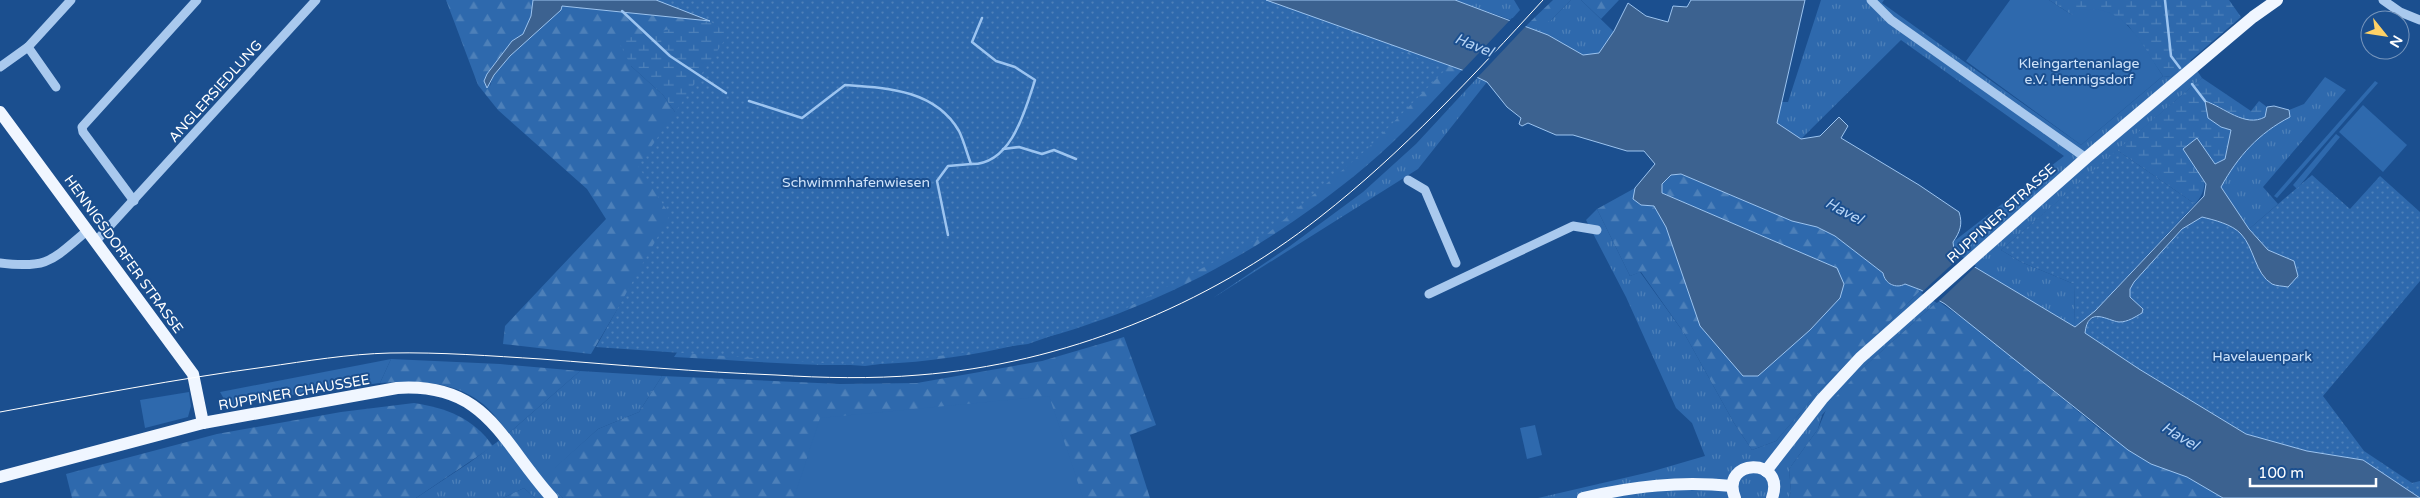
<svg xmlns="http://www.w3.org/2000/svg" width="2420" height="498" font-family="'Varela Round',sans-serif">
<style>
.grass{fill:url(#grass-tufts)}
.forest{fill:url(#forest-firs)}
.wetland{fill:url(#wetland-marsh)}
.park{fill:url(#park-dots)}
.garden{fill:#2e69ad}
.water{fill:#3c6290;stroke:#9cc4f0}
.pier{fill:#1b4f8f}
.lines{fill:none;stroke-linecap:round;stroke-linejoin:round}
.stream{stroke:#9cc4f0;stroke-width:2.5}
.minor{stroke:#a9c9ee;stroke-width:9}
.major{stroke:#f0f6ff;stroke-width:12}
.tram{stroke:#fff;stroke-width:1}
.labels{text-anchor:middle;stroke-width:4;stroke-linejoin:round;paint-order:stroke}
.park-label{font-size:14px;fill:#cfe3fa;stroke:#1b4f8f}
.street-label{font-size:14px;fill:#fff;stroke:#1b4f8f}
.water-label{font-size:15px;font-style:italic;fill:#b5d3f5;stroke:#1b4f8f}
</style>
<defs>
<pattern id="grass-tufts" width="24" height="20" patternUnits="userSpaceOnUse" patternTransform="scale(1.25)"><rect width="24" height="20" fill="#2e69ad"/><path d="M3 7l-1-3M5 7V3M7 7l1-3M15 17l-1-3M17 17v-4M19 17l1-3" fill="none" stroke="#4d80b9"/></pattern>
<pattern id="forest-firs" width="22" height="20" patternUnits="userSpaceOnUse" patternTransform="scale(1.25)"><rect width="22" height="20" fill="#2e69ad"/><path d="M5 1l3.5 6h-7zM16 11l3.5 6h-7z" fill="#4d80b9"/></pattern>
<pattern id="wetland-marsh" width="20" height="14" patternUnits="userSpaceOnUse" patternTransform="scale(1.25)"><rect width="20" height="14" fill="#2e69ad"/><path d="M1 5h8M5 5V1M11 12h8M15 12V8" fill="none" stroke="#4d80b9"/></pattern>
<pattern id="park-dots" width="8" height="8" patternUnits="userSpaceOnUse" patternTransform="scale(1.25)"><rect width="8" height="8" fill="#2e69ad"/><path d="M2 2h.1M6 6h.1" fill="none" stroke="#4d80b9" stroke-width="1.8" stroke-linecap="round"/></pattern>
</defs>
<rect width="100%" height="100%" fill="#1b4f8f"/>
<g class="grass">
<polygon points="1455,0 1514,0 1520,10 1511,20"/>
<polygon points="1571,0 1581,0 1614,32 1599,53 1583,55 1548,35 1525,27 1531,21 1550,21"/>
<polygon points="1821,0 1884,0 1882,3 2081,145 2163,76 2171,77 2190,60 2202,78 2001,250 2021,262 2074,284 2075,327 1958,257 1954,250 1953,242 2064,156 1901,40 1801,139 1777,123 1781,102 1788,102"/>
<polygon points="1478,77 1487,82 1418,169 1213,298 1290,246 1363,192 1416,144"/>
<path d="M2325 77 2346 90 2263 187 2278 204 2249 229 2221 187C2237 156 2258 133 2290 117L2289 110 2304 104Z"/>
<polygon points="1597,209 1630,276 1640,272 1684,333 1734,423 1752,450 1776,441 1816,394 1921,290 1938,301 1866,365 1822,415 1818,429 1789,469 1791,491 1789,498 1538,498 1650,472 1705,456 1692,423 1676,408 1626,297 1586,220"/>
<polygon points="580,371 662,376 639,412 598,429 543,479 563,498 535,498 524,488 503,498 416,498 469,463 509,433"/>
</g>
<g class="forest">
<path d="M446 0H533L531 16 523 34 512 41 487 74 490 86C496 59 541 29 561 10L562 6 710 21 631 66 663 95 692 136 1266 0 1462 70C1431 103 1400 138 1365 167 1229 281 1060 356 881 364 812 368 743 360 674 357L694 327 660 237 591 354 503 344 505 326 606 219 587 189 498 110 478 85Z"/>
<polygon points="1553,0 1571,0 1550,21 1531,21"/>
<polygon points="1581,0 1619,0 1601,19"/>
<polygon points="1681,174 1792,221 1817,227 1835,236 1883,273 1885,279 1893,286 1905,284 1921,290 1816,394 1776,441 1752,450 1734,423 1684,333 1641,272 1630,276 1597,209 1635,188 1634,199 1641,205 1654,205 1666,227 1837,268 1662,193 1662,184 1671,175"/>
<polygon points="1938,301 1979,330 2102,431 2151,464 2177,471 2223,498 1789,498 1791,491 1789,469 1818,429 1828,405 1866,365"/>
<polygon points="1124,337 1156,425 1130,435 1150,498 563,498 542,479 598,429 639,412 662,376 840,384 917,383 1042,361"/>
<path d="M391 359 500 364 580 371 509 433C501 424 493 412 483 404 453 380 417 381 380 383Z"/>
<path d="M414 403C447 408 473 418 493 446L416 498H72L66 474 217 434 341 412Z"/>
<polygon points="524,488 535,498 503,498"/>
</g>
<g class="wetland">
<polygon points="759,0 692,136 663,95 631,66 618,40 709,21"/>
<polygon points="2049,0 2229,0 2241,17 2171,77 2163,76 2128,25 2072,15"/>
<path d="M2202 78 2251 111 2259 101 2267 107 2265 117C2244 128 2225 106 2205 101L2221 127 2231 130 2225 159 2215 164 2197 138C2202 162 2213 185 2195 204L2117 150Z"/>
</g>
<g class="park">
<polygon points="652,0 1272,0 1446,69 1366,150 1267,234 1119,312 1028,344 865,366 596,347 670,215 638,166 729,34 710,21"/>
<polygon points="2117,150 2195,204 2095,311 2075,327 2074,284 2021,262 2001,250"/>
<path d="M2312 175 2350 209 2380 176 2420 212V281L2323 396 2364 451 2412 483 2420 481V498L2363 460 2307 451 2246 434 2139 369 2085 333C2087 313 2103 315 2116 322L2143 309 2130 298V289L2134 282 2182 229 2202 217C2214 220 2232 224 2241 234 2254 247 2255 274 2272 284 2276 286 2283 286 2288 286L2294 261 2268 250 2249 229Z"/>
</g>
<g class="garden">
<path d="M2010 0H2049L2072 15 2075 10C2085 10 2098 8 2107 12 2133 21 2148 54 2163 76L2081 145 1966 61Z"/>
<polygon points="2375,81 2378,83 2277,198 2274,196"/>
<polygon points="2363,105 2407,145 2383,172 2339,132"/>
<polygon points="2336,134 2340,137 2297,189 2293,185"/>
<polygon points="391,359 380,383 284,396 228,406 220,392"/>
<polygon points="189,392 191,406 188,417 145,428 140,400"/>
<polygon points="1049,396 1083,498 794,498 820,418"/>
<polygon points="1535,425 1542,455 1527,459 1520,428"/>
</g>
<g class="water">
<polygon points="533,0 656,0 710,21 562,6 561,10 510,56 494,75 487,88 484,81 487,74 512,41 523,34 531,16"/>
<path d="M1266 0H1455L1548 35 1583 55 1599 53 1614 31 1628 3 1646 16 1668 22 1673 6 1687 7 1691 0H1805L1777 123 1801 139 1820 136 1839 117 1848 126 1841 138 1919 185 1959 212C1963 224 1960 232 1953 242L1954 250 1958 257 2075 327 2095 311 2204 196 2206 184 2183 149 2197 138 2215 164 2225 159 2231 130 2221 127 2208 118 2205 101C2224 107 2245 128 2265 117L2267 107 2274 106 2289 110 2290 117C2259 133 2238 156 2221 187L2249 229 2268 250 2294 261 2298 276 2288 287C2283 286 2276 286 2272 284 2255 274 2254 247 2241 234 2232 224 2214 220 2202 217L2182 229 2134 282 2130 289V297L2143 309 2142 313C2135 317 2128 322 2119 322 2108 321 2088 305 2085 333L2139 369 2246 434 2307 451 2363 460 2420 498H2223L2187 477 2151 464 2128 450 1945 304 1921 290 1905 284C1896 289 1885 284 1883 273L1835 236 1817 227 1792 221 1681 174 1671 175 1662 184V193L1837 268 1844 284 1840 298 1810 330 1758 376H1743L1700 326 1666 227 1654 206 1641 205 1633 199 1635 188 1655 164 1644 151H1627L1573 135H1556L1528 123 1522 126 1519 124 1521 118 1507 107 1487 82 1462 70Z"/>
</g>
<g class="pier">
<polygon points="1512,18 1527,25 1476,79 1460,73"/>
<polygon points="1961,256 1976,266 1937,303 1921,293"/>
</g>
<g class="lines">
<g class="stream">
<polyline points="2165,0 2171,56 2180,68"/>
<polyline points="622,11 670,56 726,93"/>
<polyline points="2192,84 2205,101"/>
<path d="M749 101 802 118 845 85C888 88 935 90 959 131 964 141 967 154 971 164 1011 165 1025 111 1035 80L1015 67 996 61 972 42 982 18"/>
<polyline points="1003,149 1019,147 1042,154 1054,150 1076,159"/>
<polyline points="948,235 937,181 948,166 971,164"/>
</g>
<g class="minor">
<polyline points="1871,0 1891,20 2086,158"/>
<polyline points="2383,0 2400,12 2420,20"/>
<polyline points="28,47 56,87"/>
<polyline points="0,67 28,47 71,0"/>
<polyline points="1408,180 1425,190 1456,263"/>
<polyline points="134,201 83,132 82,127 197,0"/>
<polyline points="96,241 316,0"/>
<path d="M0 263C49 269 52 260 88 230"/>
<polyline points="1429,294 1573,226 1597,230"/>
</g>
<g class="major">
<polyline points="0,112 193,374 203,423"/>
<polyline points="1766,471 1822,399 1860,358 2086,158 2253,17 2277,0"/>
<path d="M0 477 203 423 397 388C487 382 501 442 552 498"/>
<path d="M1583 498C1634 486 1680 481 1732 486"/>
<path d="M1735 498C1719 458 1787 456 1772 498"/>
</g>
<path class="tram" d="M0 412C88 396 176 379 265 367 307 361 348 354 390 353 441 352 491 356 541 359 620 365 698 372 776 375 823 378 872 379 919 375 1063 364 1207 306 1320 217 1402 153 1473 76 1543 0"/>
</g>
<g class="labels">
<g class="park-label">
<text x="2079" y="68">Kleingartenanlage<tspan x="2079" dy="16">e.V. Hennigsdorf</tspan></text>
<text x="856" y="187">Schwimmhafenwiesen</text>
<text x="2262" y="361">Havelauenpark</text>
</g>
<g class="street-label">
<text transform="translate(215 91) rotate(-48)" y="5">ANGLERSIEDLUNG</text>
<text transform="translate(2001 213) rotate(-42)" y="5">RUPPINER STRASSE</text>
<text transform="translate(124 254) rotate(54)" y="5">HENNIGSDORFER STRASSE</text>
<text transform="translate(294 392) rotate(-10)" y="5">RUPPINER CHAUSSEE</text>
</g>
<g class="water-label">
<text transform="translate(1474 45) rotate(22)" y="5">Havel</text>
<text transform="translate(1844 211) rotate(28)" y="5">Havel</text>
<text transform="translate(2180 436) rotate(31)" y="5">Havel</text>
</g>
</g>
<g transform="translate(2385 35) rotate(120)"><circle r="24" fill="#1b4f8f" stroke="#7695bc"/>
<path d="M0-4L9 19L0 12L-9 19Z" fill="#ffd166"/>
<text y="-8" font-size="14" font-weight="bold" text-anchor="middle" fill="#ffffff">N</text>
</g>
<path d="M2250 478v8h126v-8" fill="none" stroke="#ffffff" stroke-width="2.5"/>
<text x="2258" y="478" font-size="15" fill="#ffffff" stroke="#1b4f8f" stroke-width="4" paint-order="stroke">100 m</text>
</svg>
